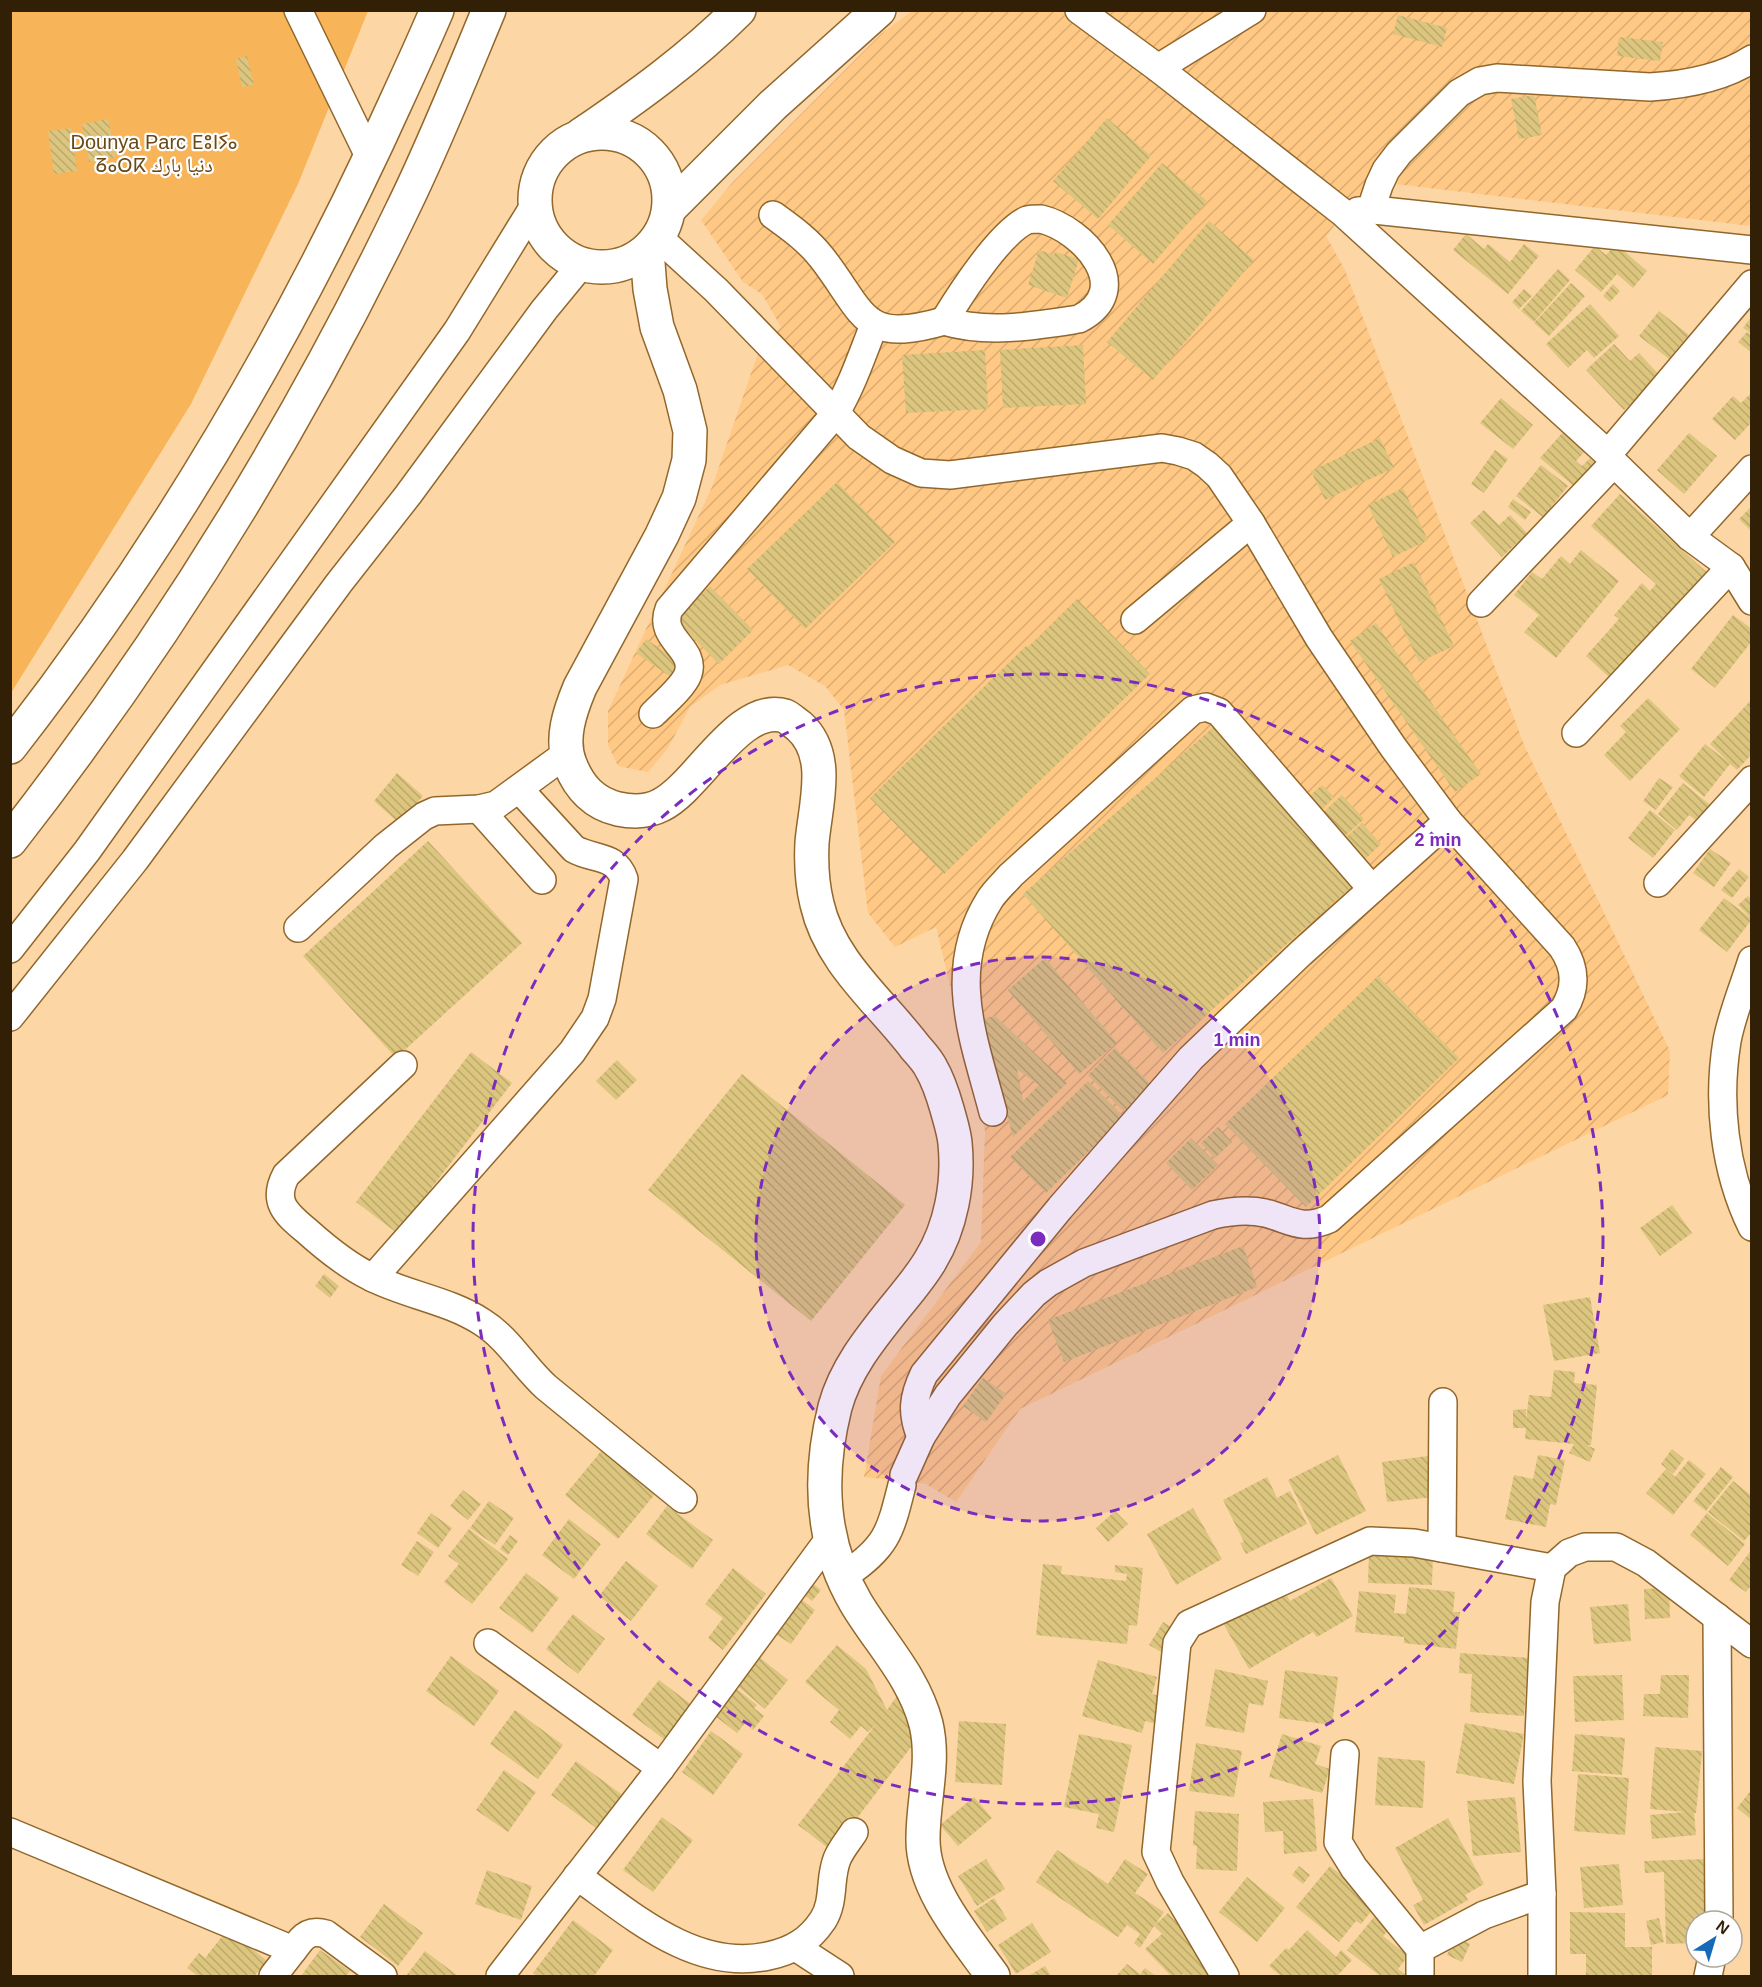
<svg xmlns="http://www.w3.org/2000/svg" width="1762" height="1987" font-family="Helvetica,'Noto Naskh Arabic','Noto Sans Tifinagh',sans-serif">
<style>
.industrial{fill:url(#industrial-furrows)}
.green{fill:#f8b458}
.building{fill:url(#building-back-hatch);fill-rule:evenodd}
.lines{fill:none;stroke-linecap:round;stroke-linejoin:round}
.minor-casing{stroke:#92672b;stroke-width:30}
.major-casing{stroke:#92672b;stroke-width:36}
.highway-casing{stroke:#92672b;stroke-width:36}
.minor{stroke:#fff;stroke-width:27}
.major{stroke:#fff;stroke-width:33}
.highway{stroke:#fff;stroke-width:33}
.ring{fill:none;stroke:#7b2cbf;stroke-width:3;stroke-dasharray:10 8}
.labels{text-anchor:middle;stroke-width:4.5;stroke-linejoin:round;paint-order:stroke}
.park-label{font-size:20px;fill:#6b4917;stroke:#fefefe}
.centre{fill:#7b2cbf;stroke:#fefefe;stroke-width:3}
.ring-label{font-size:18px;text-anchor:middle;font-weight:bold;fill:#7b2cbf;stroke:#fefefe;stroke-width:4.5;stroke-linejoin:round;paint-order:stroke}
</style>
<defs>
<pattern id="industrial-furrows" width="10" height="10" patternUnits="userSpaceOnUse" patternTransform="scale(1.5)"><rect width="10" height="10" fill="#ffc985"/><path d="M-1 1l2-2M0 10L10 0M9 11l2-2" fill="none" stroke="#dbac71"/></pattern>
<pattern id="building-back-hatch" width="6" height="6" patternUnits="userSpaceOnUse" patternTransform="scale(1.5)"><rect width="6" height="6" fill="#dcc57e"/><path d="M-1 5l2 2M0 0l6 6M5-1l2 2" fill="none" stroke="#bda96b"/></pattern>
</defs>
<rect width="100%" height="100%" fill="#fdd6a6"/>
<polygon class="industrial" points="912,11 1751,11 1751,226 1370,181 1326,236 1345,270 1525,747 1670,1051 1668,1095 1020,1409 956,1502 926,1484 864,1477 881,1376 981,1242 985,1131 936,927 895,947 868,913 844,710 825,686 788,665 720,685 690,707 668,748 648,772 618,766 608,745 608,711 712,487 758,353 781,327 762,294 743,282 701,220 732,183 882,33"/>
<polygon class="green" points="11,11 368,11 298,184 191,404 11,693"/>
<g class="building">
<polygon points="1398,15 1447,28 1442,47 1393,34"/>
<polygon points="1619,37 1663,42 1660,61 1617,56"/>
<polygon points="247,56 254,85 242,87 236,59"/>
<polygon points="1534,95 1542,135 1519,139 1511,99"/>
<polygon points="1107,118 1151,156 1098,219 1053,181"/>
<polygon points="108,119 116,157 89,162 82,124"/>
<polygon points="71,128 77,171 54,174 48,131"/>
<polygon points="1162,163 1207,201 1153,264 1108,225"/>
<polygon points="1209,221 1254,260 1153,380 1107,342"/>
<polygon points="1466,234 1484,249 1488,244 1510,262 1524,244 1539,256 1508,294 1453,250"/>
<polygon points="1616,244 1647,271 1633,288 1617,274 1601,292 1575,270 1595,246 1606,255"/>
<polygon points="1039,250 1054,255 1055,252 1079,259 1067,298 1028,285"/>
<polygon points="1558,269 1570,280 1534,322 1521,311"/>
<polygon points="1571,283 1585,296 1549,336 1534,323"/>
<polygon points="1613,284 1620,291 1610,302 1603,296"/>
<polygon points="1524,289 1532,296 1519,309 1512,302"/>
<polygon points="1590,304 1619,336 1594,358 1587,350 1568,368 1546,344"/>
<polygon points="1659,311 1689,335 1669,359 1639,336"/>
<polygon points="1752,316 1752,334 1743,328"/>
<polygon points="1747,332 1752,336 1752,353 1738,342"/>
<polygon points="1614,344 1630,361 1639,353 1661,377 1624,410 1586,370"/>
<polygon points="1083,345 1086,404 1003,408 1000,350"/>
<polygon points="985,350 988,409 906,413 902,355"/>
<polygon points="1752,392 1752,422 1735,440 1712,419 1733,396 1741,403"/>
<polygon points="1501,398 1533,425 1513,449 1480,423"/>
<polygon points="1563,432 1585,451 1576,461 1582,466 1590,458 1602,469 1582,493 1540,458"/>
<polygon points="1689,433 1717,456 1684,494 1657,470"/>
<polygon points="1380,438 1394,468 1325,500 1311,471"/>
<polygon points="1495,450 1508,459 1484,493 1471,484"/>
<polygon points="1541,465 1568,486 1551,507 1557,512 1549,522 1516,496"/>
<polygon points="837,482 895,542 805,629 747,569"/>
<polygon points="1403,488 1428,540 1393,557 1368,505"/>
<polygon points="1620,494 1712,577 1661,634 1655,628 1610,678 1586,656 1619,619 1614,615 1642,583 1650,591 1656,584 1591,526"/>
<polygon points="1513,499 1531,512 1525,520 1508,507"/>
<polygon points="1752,506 1752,532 1739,519"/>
<polygon points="1484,510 1499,525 1510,515 1527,533 1502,557 1470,523"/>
<polygon points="1581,550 1619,581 1556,658 1524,632 1539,615 1514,595 1532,572 1542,579 1561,556 1570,564"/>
<polygon points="1414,562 1454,646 1419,662 1379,579"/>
<polygon points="710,586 753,630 719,664 675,619"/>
<polygon points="1077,599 1150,674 944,874 870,798 1026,646 1028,647"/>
<polygon points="1733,615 1752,629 1752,641 1715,688 1691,669"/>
<polygon points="1376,623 1481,774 1455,792 1350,641"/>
<polygon points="646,639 682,664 672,678 636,653"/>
<polygon points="1648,698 1680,729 1630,781 1604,755 1626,732 1620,726"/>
<polygon points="1752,699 1752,754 1737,770 1730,764 1704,797 1679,776 1705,744 1728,762 1710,744"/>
<polygon points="1217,724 1356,883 1163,1053 1023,894"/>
<polygon points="397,773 423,796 399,823 374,801"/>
<polygon points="1659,778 1673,787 1656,810 1643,801"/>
<polygon points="1683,783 1714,808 1701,824 1689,815 1677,830 1658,814"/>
<polygon points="1322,785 1334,797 1318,813 1306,799"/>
<polygon points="1342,795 1364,819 1336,844 1314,821"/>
<polygon points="1650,810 1675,830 1653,858 1628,838"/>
<polygon points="1362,823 1381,844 1363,861 1343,840"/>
<polygon points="428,841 522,943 396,1058 303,956"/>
<polygon points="1710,849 1731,863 1714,887 1693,873"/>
<polygon points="1739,869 1749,877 1732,898 1721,890"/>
<polygon points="1748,896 1752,900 1752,919 1738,905"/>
<polygon points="1724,898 1752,919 1727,952 1699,930"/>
<polygon points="1045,958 1117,1043 1079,1074 1008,990"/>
<polygon points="1378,976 1459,1058 1306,1207 1225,1124"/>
<path d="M995 1016 1067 1083 1013 1137 981 1019ZM1017 1069 1039 1085 1023 1101Z"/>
<polygon points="1115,1048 1154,1088 1126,1114 1088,1075"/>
<polygon points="471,1052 512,1083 397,1233 356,1202"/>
<polygon points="617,1060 637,1080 616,1100 596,1081"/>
<polygon points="742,1074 905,1205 811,1321 648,1190"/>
<polygon points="1088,1081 1124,1117 1046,1193 1010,1157"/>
<polygon points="1218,1127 1232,1142 1215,1158 1201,1143"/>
<polygon points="1191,1138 1218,1165 1192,1190 1166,1163"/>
<polygon points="1672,1205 1692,1233 1660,1256 1640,1228"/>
<polygon points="1243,1246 1257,1287 1064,1362 1048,1320"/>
<polygon points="324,1274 339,1286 330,1298 315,1286"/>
<polygon points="1590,1297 1600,1353 1554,1361 1543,1305"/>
<polygon points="1554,1370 1575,1372 1574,1383 1597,1385 1591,1445 1587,1445 1595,1449 1590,1462 1569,1453 1574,1444 1525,1439 1526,1428 1513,1428 1513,1410 1526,1409 1526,1421 1529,1395 1551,1397"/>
<polygon points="983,1378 1006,1394 986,1422 963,1406"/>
<polygon points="607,1444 660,1488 618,1539 565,1495"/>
<polygon points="1672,1449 1684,1459 1673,1474 1661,1464"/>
<polygon points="1338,1455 1366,1511 1316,1535 1288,1480"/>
<polygon points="1538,1455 1565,1460 1556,1505 1550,1504 1546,1527 1505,1519 1514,1475 1533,1479"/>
<polygon points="1428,1456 1433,1497 1387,1502 1382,1462"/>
<polygon points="1689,1460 1706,1474 1673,1515 1646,1493 1666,1469 1675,1477"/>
<polygon points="1721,1467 1733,1477 1706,1511 1693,1501"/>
<polygon points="1267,1477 1277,1498 1290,1491 1307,1524 1246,1554 1240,1543 1244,1542 1223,1500"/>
<polygon points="1733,1481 1752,1496 1752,1532 1744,1541 1708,1512"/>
<polygon points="463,1490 481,1504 468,1520 450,1506"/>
<polygon points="489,1501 514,1518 495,1545 470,1528"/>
<polygon points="667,1506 713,1540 692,1569 646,1534"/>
<polygon points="1193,1508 1222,1559 1176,1585 1147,1534"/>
<polygon points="1115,1511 1128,1524 1108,1542 1096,1528"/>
<polygon points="431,1513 452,1528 438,1548 417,1533"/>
<polygon points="1707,1513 1745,1544 1728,1566 1690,1535"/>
<polygon points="569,1519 601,1544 574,1579 542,1555"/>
<polygon points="469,1529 508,1559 472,1604 444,1582 459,1564 448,1556"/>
<polygon points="510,1535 518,1541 508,1555 500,1549"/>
<polygon points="417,1541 434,1552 418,1576 401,1565"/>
<polygon points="1752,1549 1752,1584 1746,1592 1729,1580"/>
<polygon points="1369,1551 1433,1552 1432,1585 1368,1583"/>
<polygon points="626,1561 658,1586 631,1621 599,1596"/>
<polygon points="1043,1564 1062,1566 1061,1574 1126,1581 1127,1574 1115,1572 1115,1565 1143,1568 1137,1626 1129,1625 1127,1644 1036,1635"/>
<polygon points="733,1568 766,1594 723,1650 708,1638 723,1618 705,1604"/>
<polygon points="526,1573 559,1598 532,1633 499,1608"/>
<polygon points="1331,1578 1353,1616 1317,1637 1313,1632 1249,1669 1223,1623 1283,1589 1290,1601"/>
<polygon points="808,1580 821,1590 812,1601 799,1591"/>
<polygon points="1409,1587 1455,1592 1453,1612 1460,1612 1456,1649 1404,1643 1404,1637 1355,1632 1359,1591 1396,1595 1394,1613 1406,1614"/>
<polygon points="1669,1588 1670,1618 1645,1619 1644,1589"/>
<polygon points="802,1600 815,1610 791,1644 777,1635"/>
<polygon points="1628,1604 1631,1641 1594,1644 1590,1607"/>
<polygon points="573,1614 605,1639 578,1674 546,1649"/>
<polygon points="1163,1622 1180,1632 1166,1655 1149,1645"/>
<polygon points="837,1645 866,1669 887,1710 897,1696 917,1712 921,1734 832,1851 798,1825 876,1724 868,1732 861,1726 850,1739 830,1722 839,1710 805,1682"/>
<polygon points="1460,1653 1528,1658 1524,1716 1470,1712 1472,1674 1459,1673"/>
<polygon points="451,1656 499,1691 474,1726 426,1691"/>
<polygon points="758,1656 788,1680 765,1709 735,1684"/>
<polygon points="1098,1660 1157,1677 1152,1694 1163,1697 1156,1724 1145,1721 1142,1733 1082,1716"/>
<polygon points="1215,1669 1268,1681 1263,1706 1249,1703 1244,1733 1205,1726"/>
<polygon points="1285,1670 1338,1677 1332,1725 1279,1718"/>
<polygon points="1622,1675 1624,1720 1575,1722 1573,1676"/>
<polygon points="1661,1675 1689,1675 1688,1718 1643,1716 1644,1694 1660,1694"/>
<polygon points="659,1680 692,1705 665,1740 632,1715"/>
<polygon points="737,1689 757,1705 754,1708 764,1716 753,1730 745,1723 737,1733 715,1716"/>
<polygon points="515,1710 563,1745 538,1779 490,1744"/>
<polygon points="959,1721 1006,1724 1002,1785 955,1782"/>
<polygon points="1465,1723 1524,1734 1514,1784 1456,1773"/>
<polygon points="711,1731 743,1754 713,1795 682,1772"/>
<polygon points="1079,1734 1132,1745 1114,1832 1096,1828 1099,1814 1064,1807"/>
<polygon points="1282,1734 1321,1746 1315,1764 1330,1769 1322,1793 1269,1777"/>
<polygon points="1575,1734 1625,1738 1622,1775 1572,1771"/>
<polygon points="1196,1743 1242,1751 1234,1797 1189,1791"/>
<polygon points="1655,1747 1702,1751 1696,1813 1694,1813 1696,1835 1652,1839 1650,1815 1686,1812 1650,1809"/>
<polygon points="1378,1757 1425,1761 1423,1808 1375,1805"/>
<polygon points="576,1761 624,1796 599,1830 551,1795"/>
<polygon points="504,1770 536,1792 508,1832 476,1810"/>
<polygon points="1578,1774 1629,1778 1625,1835 1574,1831"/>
<polygon points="1752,1789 1752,1820 1737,1808"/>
<polygon points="974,1797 992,1818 958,1846 940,1825"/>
<polygon points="1515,1797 1521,1852 1473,1856 1467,1801"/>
<polygon points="1313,1799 1317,1851 1284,1854 1283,1831 1265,1832 1263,1802"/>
<polygon points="1195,1811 1239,1814 1237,1871 1196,1869 1197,1846 1193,1845"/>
<polygon points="662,1817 693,1840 653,1892 623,1870"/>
<polygon points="1448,1818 1484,1884 1465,1895 1468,1900 1424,1925 1413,1905 1423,1900 1395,1848"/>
<polygon points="1057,1850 1108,1884 1125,1859 1148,1874 1135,1893 1164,1912 1155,1925 1168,1913 1217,1966 1206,1976 1186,1976 1183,1974 1180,1976 1171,1976 1145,1949 1162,1934 1154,1926 1140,1948 1134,1943 1140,1934 1127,1925 1118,1937 1036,1882"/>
<polygon points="986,1859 1005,1889 977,1906 958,1876"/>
<polygon points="1708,1859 1710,1921 1696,1921 1694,1943 1666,1944 1664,1872 1645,1873 1644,1861"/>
<polygon points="1619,1864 1623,1905 1584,1908 1580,1867"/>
<polygon points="1299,1866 1310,1875 1303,1884 1292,1875"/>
<polygon points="1330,1866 1377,1904 1361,1924 1356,1921 1339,1942 1296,1907"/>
<polygon points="487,1870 532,1886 521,1920 475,1904"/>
<polygon points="1247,1877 1285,1908 1257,1942 1219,1912"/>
<polygon points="994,1898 1007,1919 987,1932 974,1911"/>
<polygon points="384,1904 423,1933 398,1966 360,1937"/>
<polygon points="1570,1912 1625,1913 1625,1947 1652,1947 1652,1976 1586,1976 1586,1954 1570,1954"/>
<polygon points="1374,1917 1389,1929 1383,1936 1408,1956 1398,1969 1408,1976 1380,1976 1347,1950"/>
<polygon points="1659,1918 1664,1942 1651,1945 1646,1921"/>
<polygon points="573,1920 613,1950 594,1976 538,1976 533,1973"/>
<polygon points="1032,1923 1051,1952 1016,1974 998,1945"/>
<polygon points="228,1929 267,1961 254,1976 198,1976 187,1968 199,1953 205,1958"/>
<polygon points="1307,1930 1336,1957 1341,1950 1352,1960 1337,1976 1281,1976 1269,1966 1286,1948 1289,1950"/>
<polygon points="1455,1937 1470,1944 1462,1962 1447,1955"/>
<polygon points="320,1950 350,1971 346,1976 301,1976"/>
<polygon points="425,1951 458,1976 406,1976"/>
<polygon points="1127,1964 1140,1974 1145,1968 1156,1976 1116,1976"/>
<polygon points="1045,1966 1051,1976 1028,1976"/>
</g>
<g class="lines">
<defs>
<g id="minor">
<polyline points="298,10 370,158"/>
<polyline points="1079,10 1158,68 1342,212 1608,454 1614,463 1690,537 1731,567 1752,601"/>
<polyline points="1158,68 1252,10"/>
<path d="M1374 210V200L1379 185 1386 170 1399 153 1459 93 1480 81 1497 78 1650 87C1683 85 1723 78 1752 59"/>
<polyline points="1358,211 1374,210 1752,250"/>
<path d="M773 215C791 228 808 240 822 258 865 313 861 345 944 321"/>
<path d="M1041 219C1083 229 1137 289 1079 319 1034 326 988 334 944 321 960 295 999 233 1027 220 1031 219 1037 219 1041 219Z"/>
<path d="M658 237 716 290 859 437 892 460 921 473 950 475 1162 448 1178 451 1194 456 1207 465 1219 476 1251 523 1319 638 1393 747 1448 821 1562 947C1576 968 1577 987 1564 1009L1329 1219C1301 1231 1292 1220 1265 1213 1247 1209 1231 1211 1213 1215L1084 1263 1048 1283 1034 1294 1005 1325 948 1395 921 1437 904 1475"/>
<polyline points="1608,454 1752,284"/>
<polyline points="1690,537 1752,469"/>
<polyline points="1481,603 1614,463"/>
<polyline points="1135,620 1251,523"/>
<path d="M653 714C663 704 684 686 688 674 697 648 657 639 669 609L835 414C852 386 862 355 874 325"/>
<polyline points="1576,733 1731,567"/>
<polyline points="479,809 542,880"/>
<polyline points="1658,883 1752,780"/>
<polyline points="298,928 386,846 424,816 435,811 479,809 496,805 566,754"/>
<polyline points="10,949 87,851 457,331 534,206"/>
<path d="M1752 960C1744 986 1732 1014 1727 1041 1717 1102 1724 1170 1752 1227"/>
<polyline points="10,1017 135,860 339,583 408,495 544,310 581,265"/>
<path d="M403 1065 286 1175C271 1203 288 1215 308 1232 327 1249 348 1266 371 1277 406 1295 448 1300 482 1322 508 1338 523 1366 546 1387L683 1499"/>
<path d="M993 1112C974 1039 945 970 990 899 996 890 1004 883 1011 875L1193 710 1206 707 1219 712 1372 889"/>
<path d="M373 1278 572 1052 595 1018 602 999 624 879C616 854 593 860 574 849L519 789"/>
<path d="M921 1437C911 1413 913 1397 924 1374L1060 1208 1191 1058 1301 953 1448 821"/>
<polyline points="1442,1548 1443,1402"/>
<path d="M844 1576C887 1547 890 1533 902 1485"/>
<polyline points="1717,1617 1719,1921"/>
<polyline points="488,1643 661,1768"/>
<polyline points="1345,1754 1338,1842 1354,1868 1420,1949 1420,1976"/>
<polyline points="10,1832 293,1950"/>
<path d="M577 1876C632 1915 695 1972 768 1956 792 1951 809 1941 823 1920 835 1901 829 1879 837 1859 841 1849 849 1840 854 1832"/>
<polyline points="797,1948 840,1976"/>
<polyline points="1420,1949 1484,1915 1542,1894"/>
<path d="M273 1976 301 1940C308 1932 316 1931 326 1934L383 1976"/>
<polyline points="500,1976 661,1768 829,1539"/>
<polyline points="1225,1976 1170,1882 1156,1852 1177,1643 1189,1624 1370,1541 1414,1543 1552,1568"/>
<polyline points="1542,1976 1542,1894 1537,1781 1545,1602 1552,1568 1569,1553 1585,1547 1616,1547 1646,1563 1752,1644"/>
<polyline points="1708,1976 1712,1957"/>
</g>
<g id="major">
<circle cx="602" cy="200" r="67"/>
<path d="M581 135C637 97 691 58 739 10"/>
<polyline points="669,209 773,105 879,10"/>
<path d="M647 250 650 289 657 327 680 390 690 431 689 460 679 498 662 535 580 687C570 711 560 739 570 764 579 787 593 803 618 809 633 812 648 812 661 805 698 787 739 702 785 716 788 717 796 724 799 726 832 755 815 805 812 843 811 863 812 884 817 904 830 962 880 1001 915 1047 921 1054 927 1060 931 1068 938 1080 943 1095 947 1109 950 1120 954 1132 955 1143 959 1183 951 1227 930 1261 920 1278 905 1295 893 1310 869 1340 845 1370 835 1407 818 1475 820 1542 856 1603 880 1643 914 1677 926 1724 935 1762 923 1799 923 1838 922 1888 965 1937 993 1976"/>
</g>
<g id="highway">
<path d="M10 747C155 561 277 356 377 143 397 99 418 55 437 10"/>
<path d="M10 841C163 645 294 434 402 210 434 145 461 77 489 10"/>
</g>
</defs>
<use href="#minor" class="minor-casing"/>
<use href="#major" class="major-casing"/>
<use href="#highway" class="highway-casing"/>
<use href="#minor" class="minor"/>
<use href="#major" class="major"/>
<use href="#highway" class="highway"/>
</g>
<circle cx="1038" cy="1239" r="282" fill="#7b2cbf" fill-opacity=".12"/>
<g class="ring">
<circle cx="1038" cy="1239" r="282"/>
<circle cx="1038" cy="1239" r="565"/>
</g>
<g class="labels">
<g class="park-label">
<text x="154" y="149">Dounya Parc ⴹⵓⵏⵢⴰ<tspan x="154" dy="23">ⵒⴰⵔⴽ دنيا بارك</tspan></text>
</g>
</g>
<circle cx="1038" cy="1239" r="9" class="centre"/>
<g class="ring-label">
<text x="1438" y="846">2 min</text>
<text x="1237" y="1046">1 min</text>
</g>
<rect width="1762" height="1987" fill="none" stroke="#311f06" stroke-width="24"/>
<g transform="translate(1714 1939) rotate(37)"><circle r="28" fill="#fefefe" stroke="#aca59b" stroke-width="1.5"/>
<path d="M0-4.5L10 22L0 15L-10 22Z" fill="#166ab8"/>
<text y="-9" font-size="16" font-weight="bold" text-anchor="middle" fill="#311f06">N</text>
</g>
</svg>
